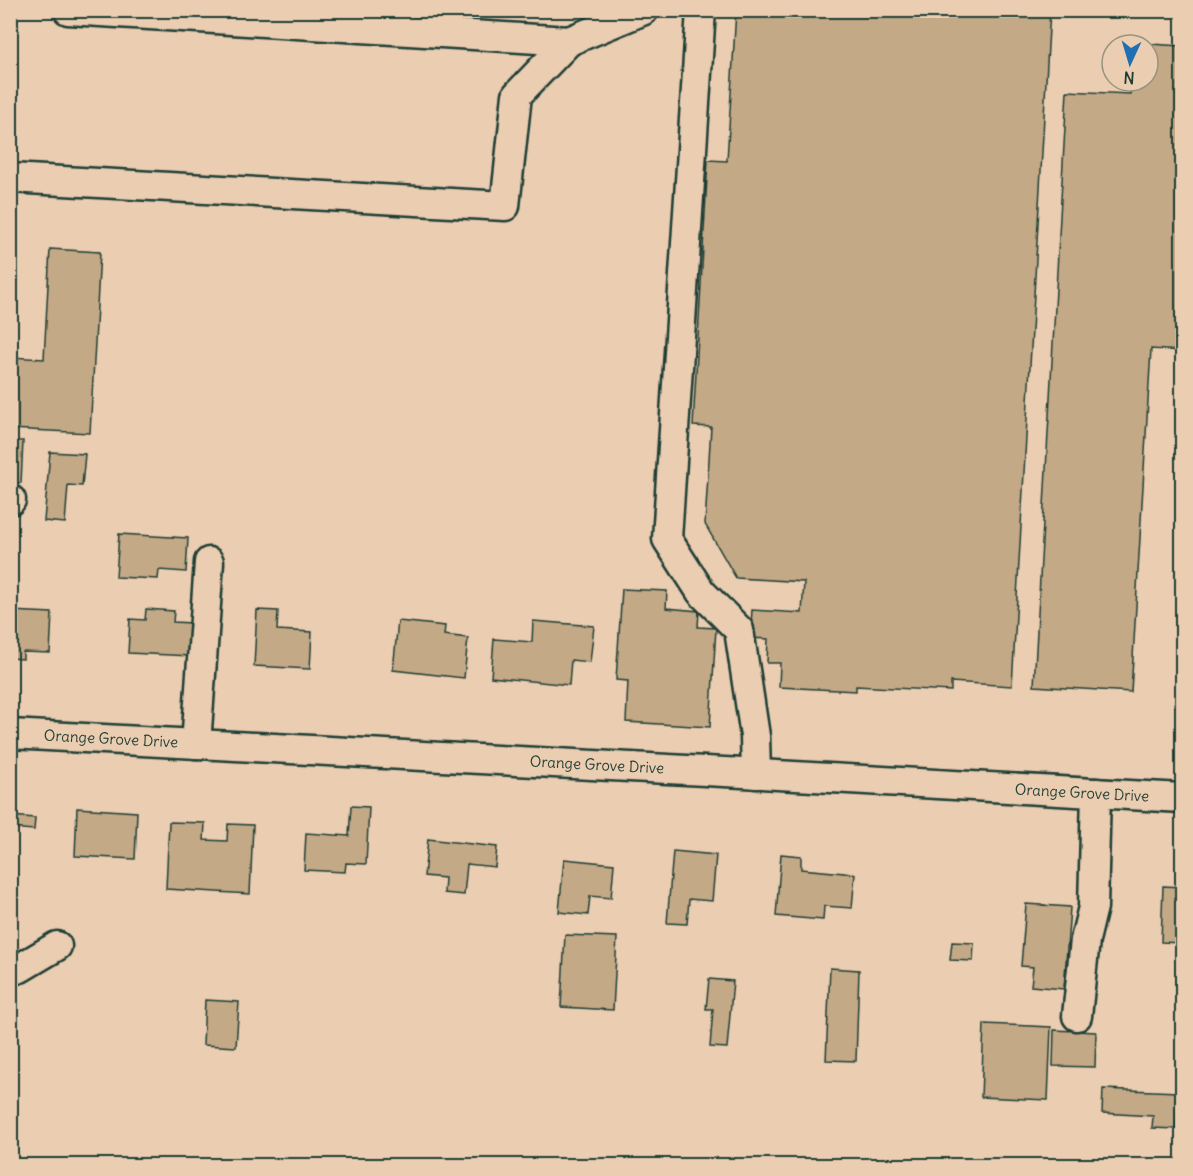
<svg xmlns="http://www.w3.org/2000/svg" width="1193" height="1176" font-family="Delius,sans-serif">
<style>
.building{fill:#c4a986;stroke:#1f3d34;stroke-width:1.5}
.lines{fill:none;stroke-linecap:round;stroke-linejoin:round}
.minor-casing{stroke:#1f3d34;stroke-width:33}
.minor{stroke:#ebcdb1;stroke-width:28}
.labels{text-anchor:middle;stroke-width:4.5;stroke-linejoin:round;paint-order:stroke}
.street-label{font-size:15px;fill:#1f3d34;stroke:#ebcdb1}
</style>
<rect width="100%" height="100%" fill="#ebcdb1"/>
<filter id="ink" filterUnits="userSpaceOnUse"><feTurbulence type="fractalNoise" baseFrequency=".0167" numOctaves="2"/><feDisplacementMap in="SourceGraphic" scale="12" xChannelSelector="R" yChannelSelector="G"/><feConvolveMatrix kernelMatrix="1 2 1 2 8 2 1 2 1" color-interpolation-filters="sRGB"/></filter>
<g filter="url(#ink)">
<g class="building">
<polygon points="736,10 832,15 832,10 1050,10 1012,686 951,682 951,691 856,686 856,691 779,687 780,663 767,663 768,639 750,638 752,610 802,613 804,582 736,578 705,524 711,427 693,426 708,160 727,161"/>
<polygon points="1133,43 1182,46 1182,351 1151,349 1131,692 1034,686 1067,91 1130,94 1131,81 1148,81 1148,45 1133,45"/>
<polygon points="50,249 100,252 90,433 10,429 10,357 44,359"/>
<polygon points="10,441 23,441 21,483 10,482"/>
<polygon points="50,452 85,454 82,486 68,485 65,523 44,521"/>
<polygon points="119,534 188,538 186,572 159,570 158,579 116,577"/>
<polygon points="622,589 667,591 666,608 699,611 698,627 716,628 710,727 626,722 628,681 616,680"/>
<polygon points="146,609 174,611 173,622 192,623 191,656 128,653 130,619 145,620"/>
<polygon points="257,610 278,611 277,630 312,632 310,669 254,666"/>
<polygon points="10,611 52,613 50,653 23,652 23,659 10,658"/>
<polygon points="398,621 445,626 444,635 468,638 464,678 393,670"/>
<polygon points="533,621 594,626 590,662 571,660 569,685 491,677 494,639 532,642"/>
<polygon points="351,806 369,807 366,864 346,863 345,872 304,870 306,833 349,836"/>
<polygon points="77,808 137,812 135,859 75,856"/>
<polygon points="10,816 35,818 34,830 10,828"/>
<polygon points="169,822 205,823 204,840 227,841 228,824 253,825 250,894 166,889"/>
<polygon points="428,839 497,847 495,867 467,864 464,895 444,893 445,878 424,876"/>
<polygon points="673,851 716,855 712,901 689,899 687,924 667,923"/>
<polygon points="781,854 801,856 801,869 855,874 852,908 824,906 823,920 776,916"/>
<polygon points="564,859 614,864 611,898 590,896 588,915 559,912"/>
<polygon points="1163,886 1182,887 1182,943 1161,942"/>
<polygon points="1026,904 1070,907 1064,989 1031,986 1033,967 1021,966"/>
<polygon points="565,935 617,937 613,1010 561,1007"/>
<polygon points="952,942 974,943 973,961 950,960"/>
<polygon points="830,968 859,970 856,1061 826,1060"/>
<polygon points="709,979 733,981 727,1048 710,1047 713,1009 706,1009"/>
<polygon points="205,1000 239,1002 236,1047 203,1045"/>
<polygon points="984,1024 1051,1027 1048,1100 981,1097"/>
<polygon points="1054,1030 1096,1032 1095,1067 1053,1066"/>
<polygon points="1103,1089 1178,1092 1176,1129 1152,1128 1153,1116 1102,1113"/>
</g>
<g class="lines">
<defs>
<g id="minor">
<polyline points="701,10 667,539 701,592 739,630 755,736 756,774"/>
<polyline points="569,41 644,10"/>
<polyline points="10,178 505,206 517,95 569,41 68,10"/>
<polyline points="10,500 11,500"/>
<polyline points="10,734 743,773 1182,798"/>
<polyline points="196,744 209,562"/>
<polyline points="10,971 20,968 57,946"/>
<polyline points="1077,1016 1085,940 1093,907 1096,793"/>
</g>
</defs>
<use href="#minor" class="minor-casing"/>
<use href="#minor" class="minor"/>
</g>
</g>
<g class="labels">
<g class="street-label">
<text transform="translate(111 739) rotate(3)" y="5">Orange Grove Drive</text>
<text transform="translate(597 765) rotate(3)" y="5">Orange Grove Drive</text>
<text transform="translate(1082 793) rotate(3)" y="5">Orange Grove Drive</text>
</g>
</g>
<rect width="1193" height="1176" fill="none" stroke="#ebcdb1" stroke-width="36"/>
<rect x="18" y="18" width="1157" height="1140" fill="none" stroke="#1f3d34" stroke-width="2" filter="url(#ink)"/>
<g transform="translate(1130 63) rotate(184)"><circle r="28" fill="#ebcdb1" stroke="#99937f" stroke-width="1.5"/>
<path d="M0-4.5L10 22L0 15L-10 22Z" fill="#1f6fb2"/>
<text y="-9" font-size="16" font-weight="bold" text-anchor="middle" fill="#1f3d34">N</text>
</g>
</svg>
